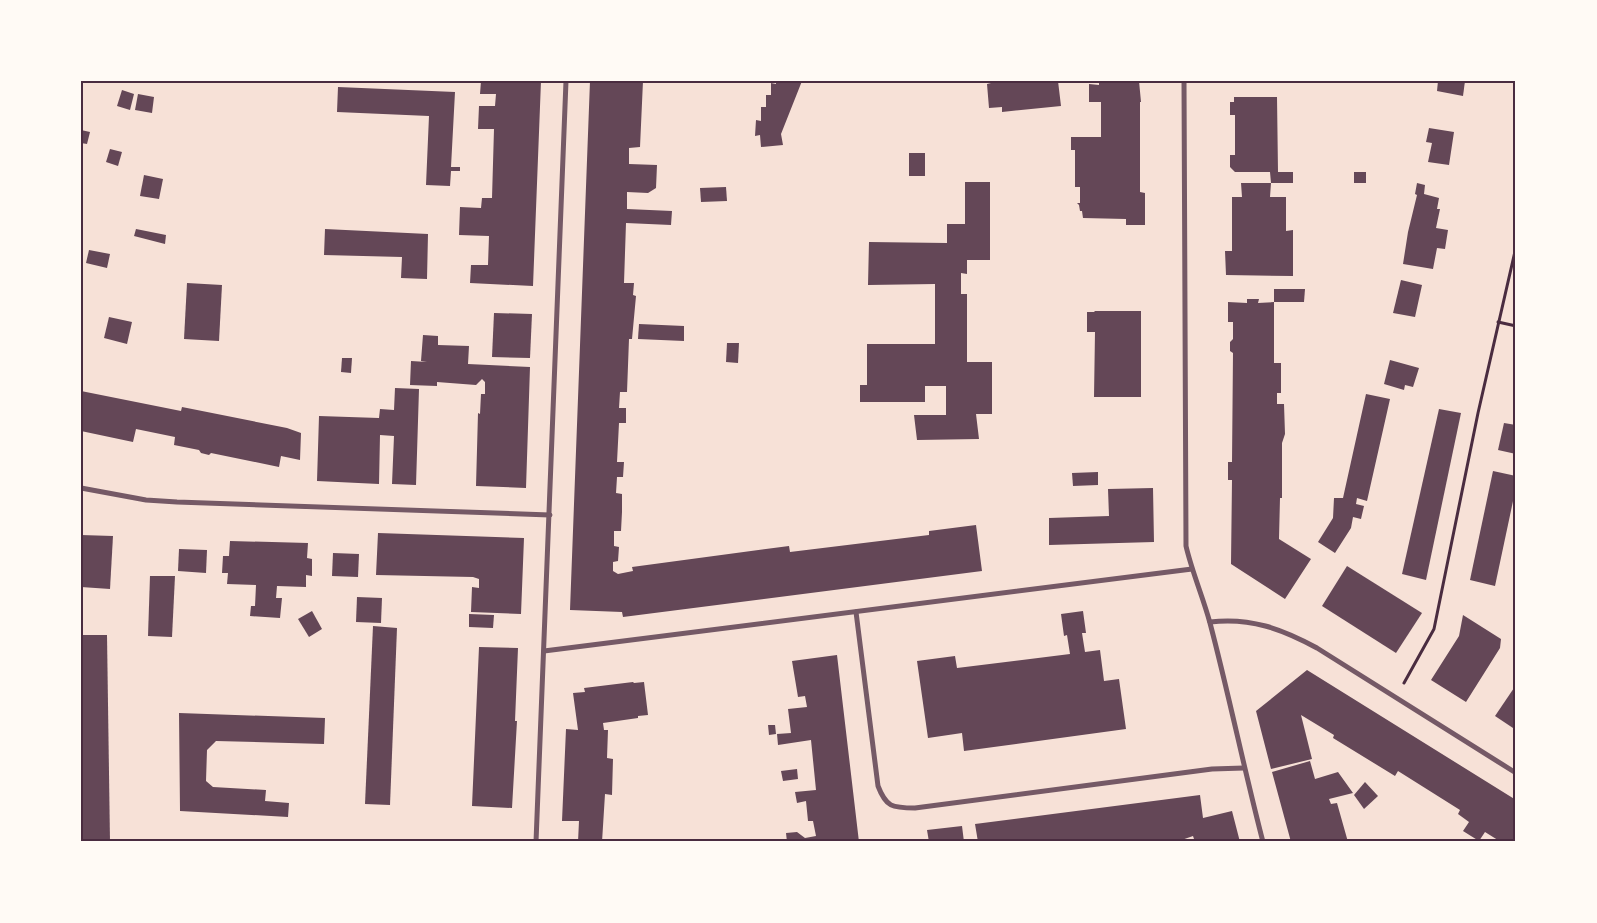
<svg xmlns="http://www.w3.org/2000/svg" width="1597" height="923" font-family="'Source Sans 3',sans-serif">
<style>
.building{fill:#644757}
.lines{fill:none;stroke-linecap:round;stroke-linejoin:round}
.path{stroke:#4a2c40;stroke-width:3}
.minor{stroke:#755966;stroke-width:5}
.neatline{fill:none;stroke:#4a2c40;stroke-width:2}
</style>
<rect width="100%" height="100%" fill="#f7e1d7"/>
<g class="building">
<polygon points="481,81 541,81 533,286 470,283 471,265 488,265 489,236 459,235 460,207 481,208 482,198 492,198 494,129 478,129 479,106 495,106 496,94 480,94"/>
<polygon points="590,81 643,81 640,147 629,148 629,164 657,165 656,188 648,193 627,192 627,209 672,211 671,225 626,223 624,283 634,283 633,295 636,296 632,339 629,339 627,392 620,392 619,408 626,408 626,423 619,423 617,462 624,462 623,477 617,477 616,493 622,494 622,512 621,531 614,531 614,546 619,547 618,561 613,562 613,571 618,574 633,571 632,567 789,546 790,552 929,535 929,531 976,525 982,571 623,617 622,612 570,610"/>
<polygon points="776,81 802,81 781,134 783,145 761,147 760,135 755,136 756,120 761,121 761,107 766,107 766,95 771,95 771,83 776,84"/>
<polygon points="999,81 1058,81 1061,106 1002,112 1002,107 989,108 987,84"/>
<polygon points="1099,81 1139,81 1141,102 1140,102 1140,192 1145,193 1145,225 1126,225 1126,219 1083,218 1082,211 1080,211 1079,205 1077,203 1080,203 1080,187 1075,187 1075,150 1071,150 1071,137 1101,137 1101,102 1089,102 1089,84 1099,85"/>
<polygon points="1438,81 1465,81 1463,96 1437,91"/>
<polygon points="338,87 455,92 451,167 460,167 460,171 451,171 450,186 426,185 429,116 337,112"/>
<polygon points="122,90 134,94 130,110 117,106"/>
<polygon points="138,94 154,97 152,113 135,110"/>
<polygon points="1234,97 1277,97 1278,172 1293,172 1293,183 1271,183 1270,172 1235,172 1230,167 1230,155 1235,155 1235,115 1230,115 1230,102 1234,102"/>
<polygon points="1429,128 1454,132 1449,165 1428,162 1432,143 1426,142"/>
<polygon points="81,130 90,132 87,144 81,143"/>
<polygon points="110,149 122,152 118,166 106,162"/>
<rect x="909" y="153" width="16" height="23"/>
<rect x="1354" y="172" width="12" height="11"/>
<polygon points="144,175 163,179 159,199 140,196"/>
<polygon points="965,182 990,182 990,260 967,260 967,274 961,273 961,294 967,294 967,362 992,362 992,414 976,414 979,439 917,440 914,415 946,415 946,386 925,386 925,402 860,402 860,385 867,385 867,344 935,344 935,284 868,285 869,242 947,243 947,224 965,224"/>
<polygon points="1241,183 1271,183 1270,197 1286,197 1286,231 1293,230 1293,276 1226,275 1225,251 1232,251 1232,197 1242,197"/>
<polygon points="1417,183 1425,185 1424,194 1439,198 1437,209 1440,209 1436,228 1448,230 1445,249 1437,248 1433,269 1403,264 1408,232 1417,195 1415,194"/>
<polygon points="726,187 727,201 701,202 700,188"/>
<polygon points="136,229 166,235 165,244 134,236"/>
<polygon points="325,229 428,234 427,279 401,278 402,257 324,255"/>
<polygon points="89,250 110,254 107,268 86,263"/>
<polygon points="1401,280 1422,285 1415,317 1393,313"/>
<polygon points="187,283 222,285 219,341 184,339"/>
<polygon points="1274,289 1305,289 1304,302 1274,302"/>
<polygon points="1247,299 1259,299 1258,303 1274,302 1274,363 1281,363 1281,393 1277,393 1277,404 1284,404 1285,434 1282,443 1282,498 1280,498 1279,539 1311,559 1285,599 1231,564 1232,480 1228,480 1228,462 1232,462 1233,353 1230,351 1230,342 1233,339 1233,322 1228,322 1228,302 1247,303"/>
<polygon points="1095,311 1141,311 1141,397 1094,397 1095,332 1087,332 1087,312 1094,312"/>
<polygon points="494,313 532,314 530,358 492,357"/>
<polygon points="109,317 132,322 127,344 104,338"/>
<polygon points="639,324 684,326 684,341 638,339"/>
<polygon points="423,335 438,336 438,345 469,346 468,364 530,367 526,488 476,486 478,413 480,414 481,394 485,394 485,382 482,379 476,385 437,382 437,386 410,385 411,361 427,362 421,361"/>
<polygon points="727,343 739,343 738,363 726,362"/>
<polygon points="342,358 352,358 351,373 341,372"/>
<polygon points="1390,360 1419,368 1413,387 1405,385 1404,390 1384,384"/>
<polygon points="395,388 419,389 416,485 392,484 394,436 380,435 379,484 317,481 319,416 379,418 380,409 394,410"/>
<polygon points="81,391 181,411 182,407 287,428 301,433 300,460 281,456 279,467 211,453 209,455 201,453 199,450 174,445 175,437 136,429 133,442 81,431"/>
<polygon points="1366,394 1390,399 1367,501 1357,498 1356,504 1364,506 1361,519 1353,517 1351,528 1335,553 1318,542 1333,518 1334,498 1343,498"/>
<polygon points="1515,405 1516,405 1516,419 1513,418"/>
<polygon points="1439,409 1461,413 1426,580 1402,574"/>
<polygon points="1504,423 1516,425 1516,454 1498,450"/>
<polygon points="1493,471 1516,476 1516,487 1495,586 1470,580"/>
<polygon points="1098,472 1098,485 1073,486 1072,473"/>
<polygon points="1153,488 1154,542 1049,545 1049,518 1109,516 1108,489"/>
<polygon points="378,533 524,538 521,614 471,612 472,587 479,588 479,579 473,577 376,575"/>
<polygon points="81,535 113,536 110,589 81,587"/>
<polygon points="230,541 308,543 307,558 312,559 312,576 306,575 306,587 277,586 276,598 282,598 280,618 250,616 251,606 255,606 256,585 227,584 228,573 222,573 223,556 229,556"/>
<polygon points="179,549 207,550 206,573 178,571"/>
<polygon points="333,553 359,554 358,577 332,576"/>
<polygon points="1347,566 1422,613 1396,653 1322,606"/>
<polygon points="150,576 175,576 172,637 148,636"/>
<polygon points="357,597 382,598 381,623 356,622"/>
<polygon points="312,611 322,629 309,637 298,619"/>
<polygon points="1083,611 1086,633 1082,633 1085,652 1100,650 1104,681 1119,679 1126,729 964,751 962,733 928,738 917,661 955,656 957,668 1070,654 1067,635 1064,636 1061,614"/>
<polygon points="469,614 494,615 493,628 469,627"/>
<polygon points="1463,615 1501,639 1500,648 1466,702 1431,680 1459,636"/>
<polygon points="373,626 397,628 390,805 365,804"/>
<polygon points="81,635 107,635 110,842 81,842"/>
<polygon points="479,647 518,648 515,721 517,721 512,808 472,806"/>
<polygon points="837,655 859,842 787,842 786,833 797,832 805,838 816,836 813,821 808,821 806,801 797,803 795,792 816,790 811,740 778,745 777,734 791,733 788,709 807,707 805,696 798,697 792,661"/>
<polygon points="1307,670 1516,800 1516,842 1501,842 1485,832 1479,841 1463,831 1469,822 1458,814 1460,810 1398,771 1395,776 1333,738 1334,735 1301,715 1312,759 1271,769 1256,711"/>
<polygon points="633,682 634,683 644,682 648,715 638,716 638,718 603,723 604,730 608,730 607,758 613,759 612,795 605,794 602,842 578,842 579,821 562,821 566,729 578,730 573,693 585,692 584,688"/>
<polygon points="1516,685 1516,730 1495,716"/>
<polygon points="179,713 325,718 324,744 216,741 207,750 206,781 213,787 266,790 265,801 289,803 288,817 180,811"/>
<polygon points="768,725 775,725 776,734 769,735"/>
<polygon points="1310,761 1315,779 1338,772 1353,793 1329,799 1331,804 1337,803 1348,842 1291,842 1272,772"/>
<polygon points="797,769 798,779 783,781 781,771"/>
<polygon points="1365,782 1378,796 1364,809 1354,795"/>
<polygon points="1200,795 1203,818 1232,811 1240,842 1195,842 1193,836 1176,842 978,842 975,824"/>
<polygon points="962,826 964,842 929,842 927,830"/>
</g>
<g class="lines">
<g class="path">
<polyline points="1498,322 1516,326"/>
<polyline points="1404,683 1434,629 1478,413 1516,247"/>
</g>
<g class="minor">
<path d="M1184 81 1186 546C1192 572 1203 597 1210 623 1229 695 1244 769 1263 842"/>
<polyline points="81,488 146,500 177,502 550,515"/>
<path d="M856 612 878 786C886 807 892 808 915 808L1212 769 1244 768"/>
<path d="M1210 622C1250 617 1282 629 1317 648L1516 773"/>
<polyline points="544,651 1192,569"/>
<polyline points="536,842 566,81"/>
</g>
</g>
<rect width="1597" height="923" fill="none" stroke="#fffaf5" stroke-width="165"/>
<rect x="82" y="82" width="1432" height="758" class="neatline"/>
</svg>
